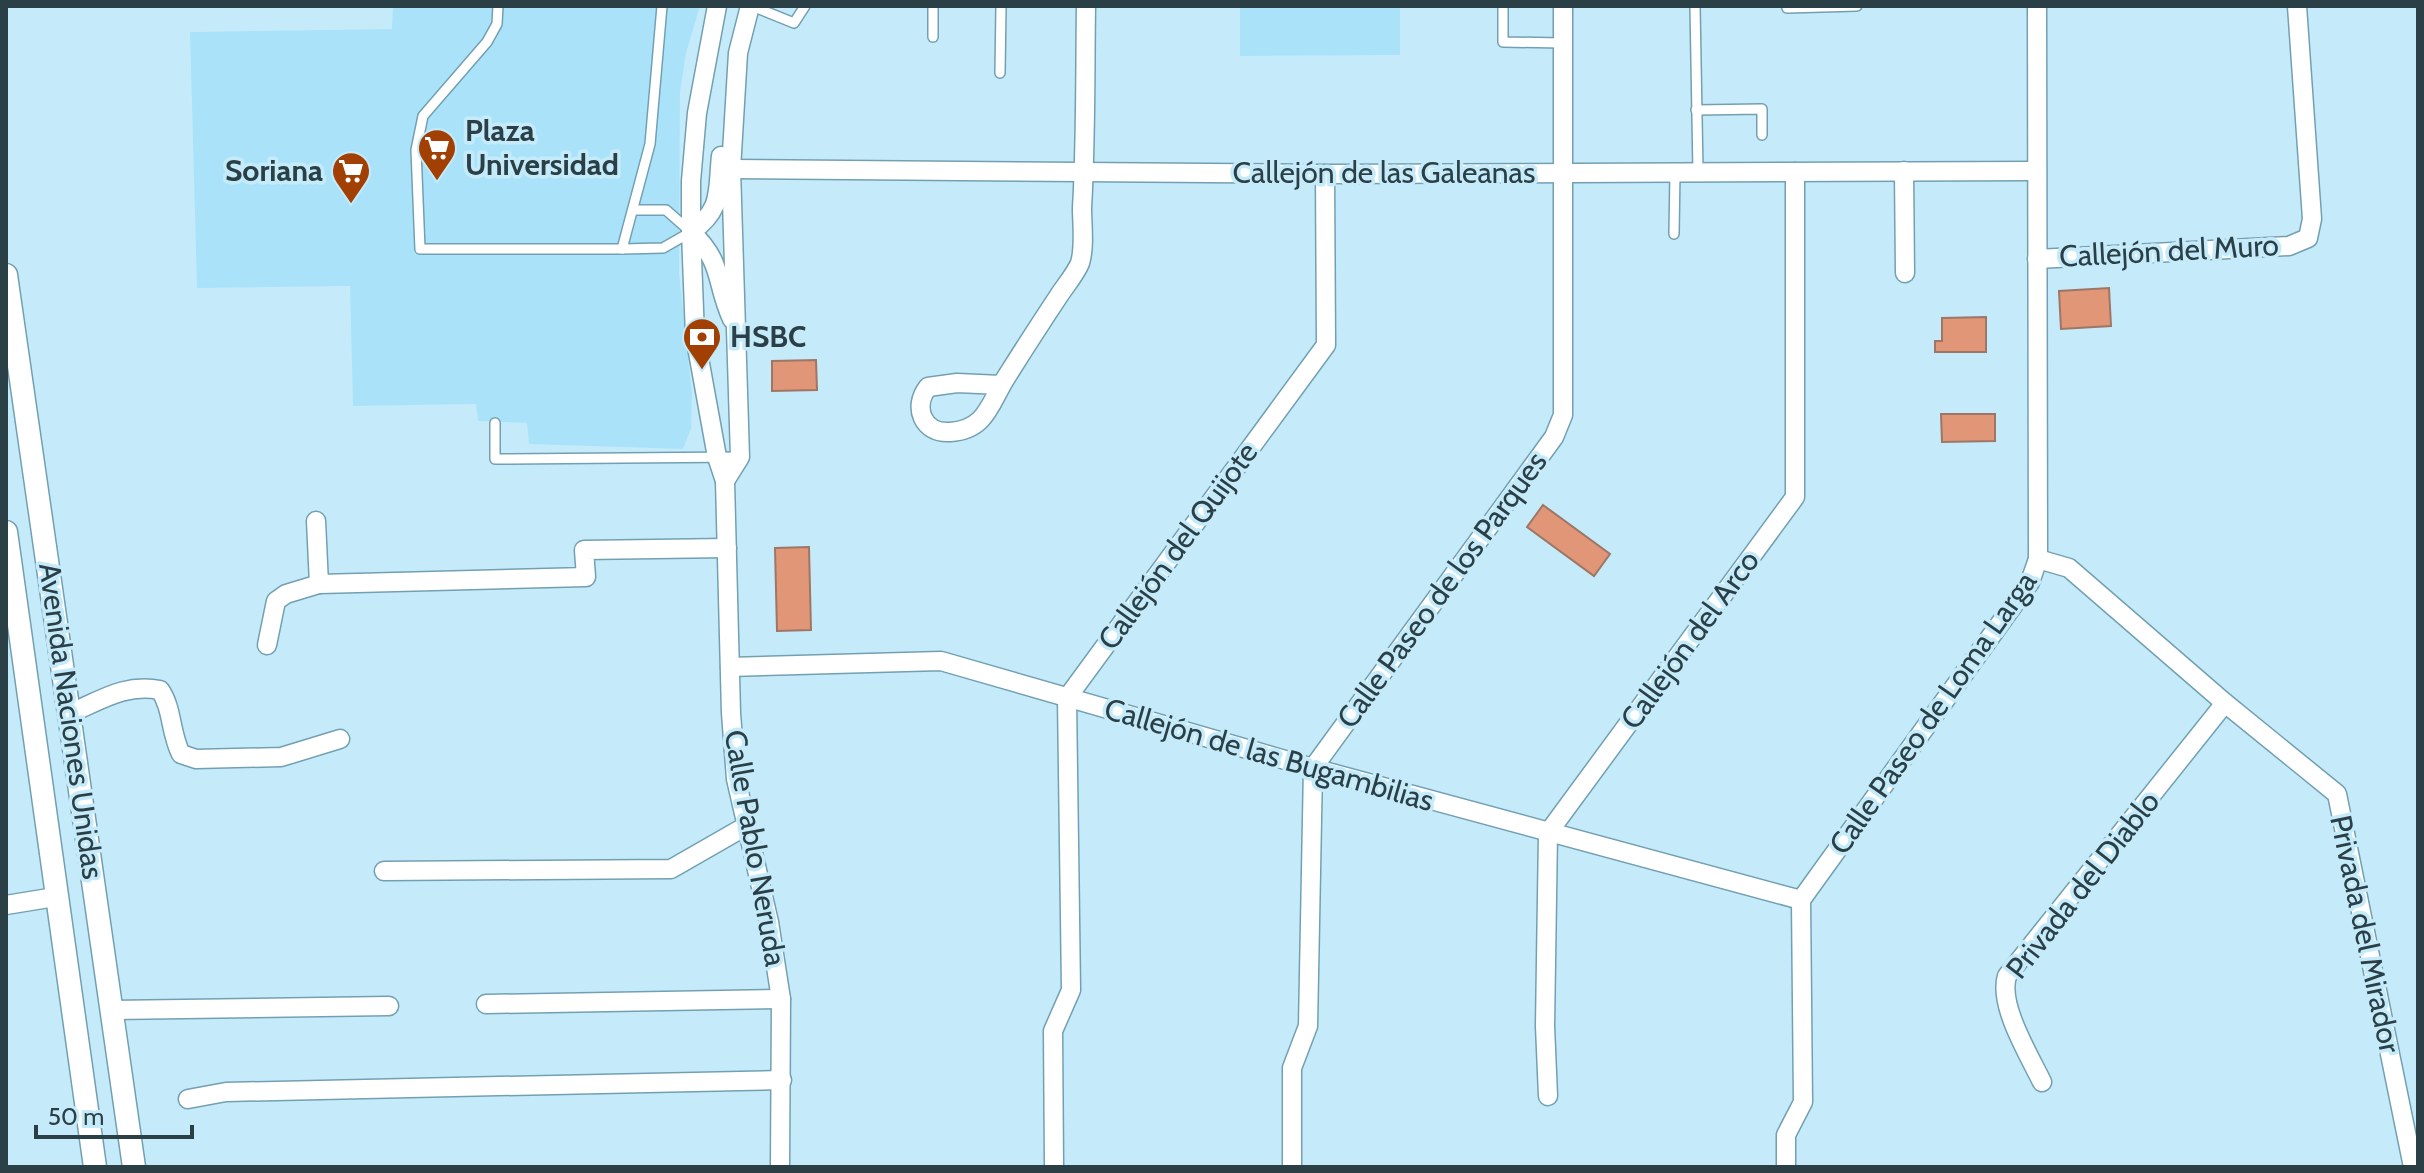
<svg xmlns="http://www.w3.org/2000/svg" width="2424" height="1173" font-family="Cabin,sans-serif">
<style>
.built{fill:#aae3f9}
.building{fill:#e09677;stroke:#9e7666;stroke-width:2}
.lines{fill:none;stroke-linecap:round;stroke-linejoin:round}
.service-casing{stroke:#72a0b2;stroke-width:12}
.minor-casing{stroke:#72a0b2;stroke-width:21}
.tertiary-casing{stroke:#72a0b2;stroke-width:25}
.service{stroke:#fff;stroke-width:9}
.minor{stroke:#fff;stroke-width:18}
.tertiary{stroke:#fff;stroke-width:22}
.labels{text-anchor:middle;stroke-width:7;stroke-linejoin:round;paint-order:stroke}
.poi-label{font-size:30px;font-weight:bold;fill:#2b3f46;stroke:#c5ebfa;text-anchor:start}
.street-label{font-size:30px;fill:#2b3f46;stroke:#c5ebfa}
</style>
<rect width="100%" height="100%" fill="#c5ebfa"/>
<g class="built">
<polygon points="393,6 700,6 686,53 680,92 679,273 692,394 691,429 683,449 529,444 527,423 478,421 476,404 353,406 350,286 197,288 190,32 392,29"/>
<polygon points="1240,6 1400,6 1400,55 1240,56"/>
</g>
<g class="building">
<polygon points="2109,288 2111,326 2061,329 2059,291"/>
<polygon points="1986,317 1986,352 1935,352 1935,341 1942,341 1942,318"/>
<polygon points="816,360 817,390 772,391 772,361"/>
<polygon points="1941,414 1995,414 1995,441 1942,442"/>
<polygon points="1543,505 1610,554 1594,576 1527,527"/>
<polygon points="809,547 811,630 777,631 775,548"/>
</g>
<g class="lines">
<defs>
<g id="service">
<polyline points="498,6 497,24 487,42 423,116 416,150 420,249 622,249 650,144 662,6"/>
<polyline points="752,6 794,23 805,6"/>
<polyline points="1503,6 1503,42 1562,43"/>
<polyline points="1695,6 1698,172"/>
<polyline points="1787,6 1787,8 1857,6"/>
<polyline points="933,37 933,6"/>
<polyline points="1000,73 1001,6"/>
<polyline points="1696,110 1762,109 1762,135"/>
<polyline points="1674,234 1675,172"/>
<polyline points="622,249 663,248 691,232 666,210 633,210"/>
<polyline points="495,423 495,459 740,457"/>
</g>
<g id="minor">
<polyline points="717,6 697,113 691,181 691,232 695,336 717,457 725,481 731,713 736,779 769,922 781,999 780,1167"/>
<path d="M721 156C717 193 723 209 691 232 724 263 715 282 732 319"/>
<polyline points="731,169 1325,174 2036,171"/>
<polyline points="1904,171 1905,273"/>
<polyline points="2037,259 2289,246 2308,238 2312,219 2297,6"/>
<path d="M1001 385 957 383 928 387C912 407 923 434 950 432 987 430 990 402 1007 376 1024 349 1042 321 1060 294 1066 285 1076 273 1080 263 1085 247 1082 224 1082 208 1086 141 1085 73 1086 6"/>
<polyline points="725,481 740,457 731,169 738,53 750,6"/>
<polyline points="316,521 319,584 586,577 584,550 727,548"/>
<polyline points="2038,559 2069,568 2225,703 2337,794 2413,1167"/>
<polyline points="267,645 276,601 286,594 319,584"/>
<polyline points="730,667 941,661 1313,768 1801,900"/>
<path d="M71 713C101 700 126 683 160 690 173 709 170 733 181 754L196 759 281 757 340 739"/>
<polyline points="384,871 671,869 746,826"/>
<polyline points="6,905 55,897"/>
<polyline points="486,1004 781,999"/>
<polyline points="112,1010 389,1006"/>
<path d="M2042 1082C2029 1055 1998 1005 2007 976L2225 703"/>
<polyline points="1548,1096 1545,1026 1548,833 1795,497 1795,172"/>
<polyline points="188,1099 226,1092 782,1080"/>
<polyline points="1054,1167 1053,1031 1071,990 1067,698 1326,345 1325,174"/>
<polyline points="1292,1167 1292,1068 1308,1026 1313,768 1554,437 1563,415 1563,6"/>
<polyline points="1786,1167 1786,1135 1803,1102 1801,900 2030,582 2038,559 2037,6"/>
</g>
<g id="tertiary">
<polyline points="6,275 134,1167"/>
<polyline points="6,532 95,1167"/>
</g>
</defs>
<use href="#service" class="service-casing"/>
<use href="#minor" class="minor-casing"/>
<use href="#tertiary" class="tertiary-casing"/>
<use href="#service" class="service"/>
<use href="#minor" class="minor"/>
<use href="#tertiary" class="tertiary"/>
</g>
<defs>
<symbol id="supermarket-pin" viewBox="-11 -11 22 30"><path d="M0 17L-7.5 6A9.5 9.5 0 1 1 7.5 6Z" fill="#a23f02" stroke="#c5ebfa"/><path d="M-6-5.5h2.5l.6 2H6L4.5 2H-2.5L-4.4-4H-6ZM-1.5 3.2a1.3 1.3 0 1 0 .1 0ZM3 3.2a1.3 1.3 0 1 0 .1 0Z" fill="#fff"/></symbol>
<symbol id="bank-pin" viewBox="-11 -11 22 30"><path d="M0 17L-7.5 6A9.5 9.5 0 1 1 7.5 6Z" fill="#a23f02" stroke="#c5ebfa"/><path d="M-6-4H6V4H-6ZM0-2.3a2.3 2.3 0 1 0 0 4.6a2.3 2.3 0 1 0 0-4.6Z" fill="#fff"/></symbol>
</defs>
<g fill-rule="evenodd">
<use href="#supermarket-pin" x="415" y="126" width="44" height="60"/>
<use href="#supermarket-pin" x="329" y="149" width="44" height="60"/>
<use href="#bank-pin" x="680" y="315" width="44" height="60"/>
</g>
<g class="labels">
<g class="poi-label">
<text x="465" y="141">Plaza<tspan x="465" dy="34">Universidad</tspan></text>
<text x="323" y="181" text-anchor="end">Soriana</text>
<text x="730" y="347">HSBC</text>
</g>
<g class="street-label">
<text x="1384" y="183">Callejón de las Galeanas</text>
<text transform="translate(2169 251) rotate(-3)" y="10">Callejón del Muro</text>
<text transform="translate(1178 546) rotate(-54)" y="10">Callejón del Quijote</text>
<text transform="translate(1442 590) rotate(-54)" y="10">Calle Paseo de los Parques</text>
<text transform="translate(1690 640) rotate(-54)" y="10">Callejón del Arco</text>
<text transform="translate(1933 713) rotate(-55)" y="10">Calle Paseo de Loma Larga</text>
<text transform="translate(71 721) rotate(82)" y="10">Avenida Naciones Unidas</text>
<text transform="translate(1269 755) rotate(16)" y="10">Callejón de las Bugambilias</text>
<text transform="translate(755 848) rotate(80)" y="10">Calle Pablo Neruda</text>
<text transform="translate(2083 885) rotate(-52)" y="10">Privada del Diablo</text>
<text transform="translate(2365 934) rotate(78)" y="10">Privada del Mirador</text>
</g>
</g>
<rect width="2424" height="1173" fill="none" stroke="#2b3f46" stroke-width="16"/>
<path d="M36 1125v12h156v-12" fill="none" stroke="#2b3f46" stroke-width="4"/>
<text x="48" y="1125" font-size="24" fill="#2b3f46" stroke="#c5ebfa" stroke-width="6" paint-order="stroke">50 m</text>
</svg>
